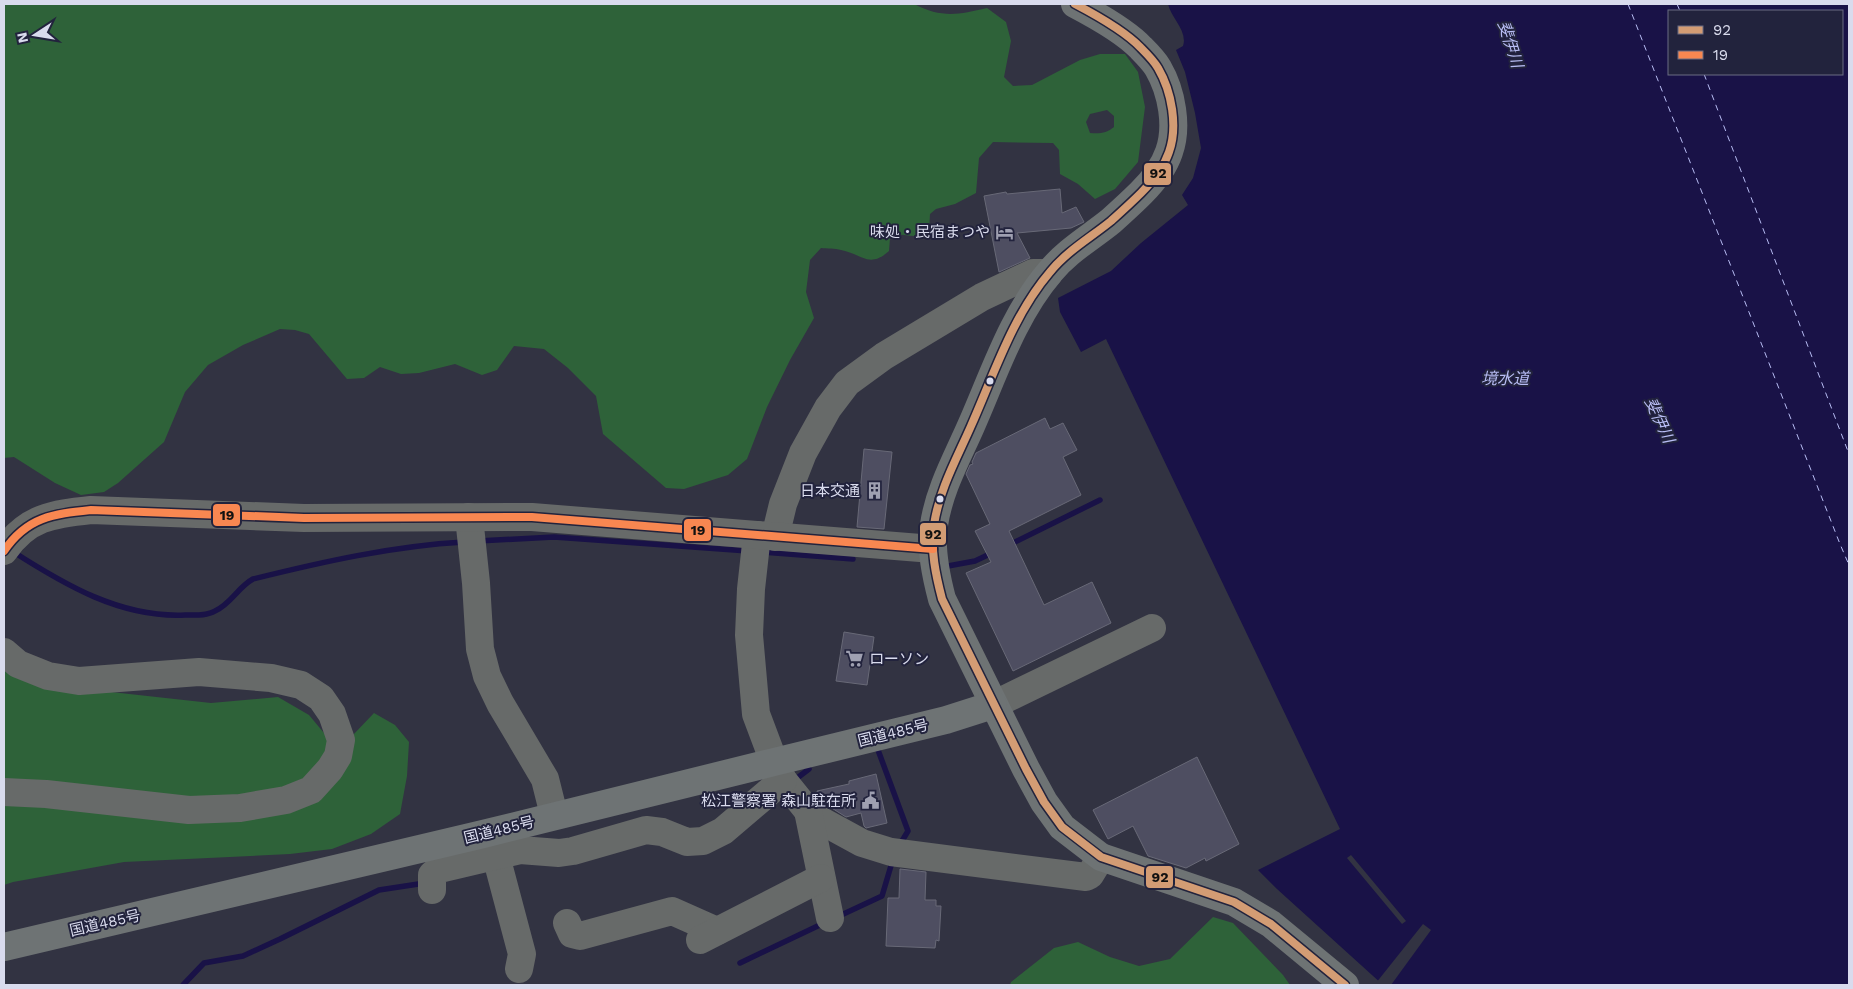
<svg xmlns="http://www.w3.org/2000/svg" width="1853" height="989" font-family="'Work Sans','Noto Sans JP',sans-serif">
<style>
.forest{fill:#2e6239;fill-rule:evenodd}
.water{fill:#191247;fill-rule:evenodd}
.pier{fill:#323342}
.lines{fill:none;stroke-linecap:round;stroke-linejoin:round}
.stream{stroke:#191247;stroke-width:5.5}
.ferry{stroke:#b7bcf3;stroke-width:1;stroke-dasharray:6 5;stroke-linecap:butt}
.building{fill:#4e4e61;stroke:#686977}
.minor{stroke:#676a69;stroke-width:28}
.highway{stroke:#6e7374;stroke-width:28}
.bus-1-casing{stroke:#22233d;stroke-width:11}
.bus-2-casing{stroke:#22233d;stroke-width:11}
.bus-1{stroke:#d39c74;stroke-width:8}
.bus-2{stroke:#f88751;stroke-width:8}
.bus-dot{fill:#d9dbed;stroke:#22233d;stroke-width:2}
.labels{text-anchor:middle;stroke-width:4;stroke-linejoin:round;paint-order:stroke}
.poi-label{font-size:15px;fill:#d9dbed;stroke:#22233d;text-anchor:end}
.street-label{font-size:15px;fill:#d9dbed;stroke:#22233d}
.water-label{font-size:16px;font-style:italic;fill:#b7bcf3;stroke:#22233d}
.line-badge{stroke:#22233d;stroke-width:2}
.pale-badge-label{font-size:14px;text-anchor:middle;font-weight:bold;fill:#111}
</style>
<rect width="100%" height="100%" fill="#323342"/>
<g class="forest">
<path d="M4 4H914C941 18 958 15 987 8L1006 22 1011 41 1004 77 1013 86 1032 85 1080 60 1100 54H1125L1138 72 1145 107 1138 162 1115 189 1095 199 1078 184 1060 174 1059 150 1053 143 993 142 979 158 976 193 955 204 936 209 930 214 929 231 922 237 895 234 890 238 889 251C869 269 862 254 841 250 835 248 827 249 821 248L810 260 806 292 814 318 790 360 767 407 747 459 728 475 684 489 666 488 603 434 596 396 568 368 544 349 514 346 497 370 482 375 455 364 419 373 401 374 380 367 364 378 347 379 309 334 295 330 280 329 243 345 208 365 185 392 164 442 118 483 104 492 81 495 55 483 14 457 4 458ZM1107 110 1114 116V127C1107 133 1100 134 1090 133L1086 122 1090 114Z"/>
<polygon points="4,667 102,691 211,703 278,697 309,715 329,739 353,735 374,713 395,725 409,742 407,776 400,814 371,834 332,849 290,854 124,862 13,882 4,885"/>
<polygon points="1213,917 1233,923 1283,975 1290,985 1010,985 1011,982 1054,948 1078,942 1110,957 1139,966 1170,959"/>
</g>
<path class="water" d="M1168 4H1849V985H1383L1277 889 1258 870 1340 829 1106 339 1081 352 1060 312 1058 298 1111 271 1141 243 1188 205 1182 195 1193 178 1201 148 1195 113 1185 72 1176 50 1183 46C1188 31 1171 18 1168 4ZM1669 11H1842V74H1669Z"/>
<g class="pier">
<polygon points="1351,855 1406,921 1402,924 1347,858"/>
<polygon points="1423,924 1431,930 1391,985 1379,985 1376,983"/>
</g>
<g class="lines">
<g class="stream">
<polyline points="478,541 554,537 748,551"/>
<polyline points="1009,545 1100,500"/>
<path d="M12 551C65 585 121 618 185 615 195 615 207 616 215 611 231 604 238 587 253 579 322 562 392 546 464 542"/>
<polyline points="762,552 853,559"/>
<polyline points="948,566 975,561 994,552"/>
<polyline points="878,750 908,831 899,846"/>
<polyline points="792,782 809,769"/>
<polyline points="837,917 882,896 893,859"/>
<polyline points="740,963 824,923"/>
<polyline points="183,985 204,963 243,956 280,939 379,890 425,883"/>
</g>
<g class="ferry">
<polyline points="1628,4 1840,544 1849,565"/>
<polyline points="1677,4 1680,11"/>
<polyline points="1704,74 1849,454"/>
</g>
</g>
<g class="building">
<polygon points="1060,189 1062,213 1076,207 1084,222 1071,228 1017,233 1030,258 999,272 984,196 1006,192 1007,194"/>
<polygon points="1045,418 1050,429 1063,423 1077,450 1063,457 1081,495 1009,531 1044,605 1092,582 1111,623 1013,671 966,573 991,562 975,531 990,524 966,474 970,465 973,464 972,462 976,453"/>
<polygon points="864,449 892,452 884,529 857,527"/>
<polygon points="844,632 874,637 867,685 836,681"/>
<polygon points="1197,757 1239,844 1206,861 1205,858 1186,868 1148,856 1133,826 1108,839 1093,810"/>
<polygon points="876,774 887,823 866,828 864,826 861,813 846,817 819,800 817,791 849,784 849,781"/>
<polygon points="900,869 926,872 925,900 936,900 936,906 941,906 939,941 936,940 935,948 886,946 888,898 899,898"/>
</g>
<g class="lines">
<g class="minor">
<polyline points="469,517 476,583 480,649 487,676 500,703 545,779 551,803"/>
<polyline points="757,535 751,589 749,635 756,714 774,762 783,780 808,811 818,819 862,843 891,852 1086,877 1090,875 1101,857"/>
<polyline points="775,537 783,504 803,453 828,408 847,383 884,356 982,297 1033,273 1049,273"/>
<path d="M4 551C27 517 53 514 91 510L304 518 532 517 933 549"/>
<polyline points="4,652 18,664 48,676 79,681 199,672 271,678 301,685 321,698 332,714 341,740 338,756 330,769 311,790 286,800 240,808 189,810 46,794 4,792"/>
<polyline points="993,705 1152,628"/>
<polyline points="808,811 830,918"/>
<polyline points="496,856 522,954 519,969"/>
<polyline points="432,890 432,875 439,869 520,850 559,853 573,851 646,830 662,832 687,842 703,841 723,831 783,780"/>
<polyline points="567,923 572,934 580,936 672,911 717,931"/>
<polyline points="700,940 821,878"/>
</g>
<g class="highway">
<path d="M1075 4C1096 15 1125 31 1141 48 1147 54 1154 61 1158 68 1172 92 1178 127 1169 152 1164 167 1152 182 1141 193 1132 202 1121 212 1111 221 1090 238 1067 251 1050 272 1013 315 994 374 971 426 957 458 939 490 934 525 930 549 936 576 942 599L1026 769 1044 802 1062 827 1101 857 1234 902 1271 924 1345 985"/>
<polyline points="4,947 479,835 774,762 946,720 993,705"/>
</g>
<defs>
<path id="bus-1" d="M1075 4C1096 15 1125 31 1141 48 1147 54 1154 61 1158 68 1172 92 1178 127 1169 152 1164 167 1152 182 1141 193 1132 202 1121 212 1111 221 1090 238 1067 251 1050 272 1013 315 994 374 971 426 957 458 939 490 934 525 930 549 936 576 942 599L1026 769 1044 802 1062 827 1101 857 1234 902 1271 924 1345 985"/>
<path id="bus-2" d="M4 551C27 517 53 514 91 510L304 518 532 517 933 549"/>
</defs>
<use href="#bus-1" class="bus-1-casing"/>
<use href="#bus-2" class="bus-2-casing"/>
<use href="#bus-1" class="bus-1"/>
<use href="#bus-2" class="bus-2"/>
</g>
<defs>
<symbol id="hotel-bare" viewBox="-9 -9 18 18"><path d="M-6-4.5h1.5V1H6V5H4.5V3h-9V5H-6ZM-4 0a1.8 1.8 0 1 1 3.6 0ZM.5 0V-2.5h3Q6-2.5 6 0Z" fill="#9fa0b1" stroke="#22233d" stroke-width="2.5" paint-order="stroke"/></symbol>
<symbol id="building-bare" viewBox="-9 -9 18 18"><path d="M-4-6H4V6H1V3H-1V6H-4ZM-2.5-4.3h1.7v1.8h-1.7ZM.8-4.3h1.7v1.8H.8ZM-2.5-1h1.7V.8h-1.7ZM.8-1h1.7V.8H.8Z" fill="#9fa0b1" stroke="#22233d" stroke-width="2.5" paint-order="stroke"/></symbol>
<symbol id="supermarket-bare" viewBox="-9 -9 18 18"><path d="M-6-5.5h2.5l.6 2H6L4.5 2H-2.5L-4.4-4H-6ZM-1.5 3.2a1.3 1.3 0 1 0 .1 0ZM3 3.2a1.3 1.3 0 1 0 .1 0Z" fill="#9fa0b1" stroke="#22233d" stroke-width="2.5" paint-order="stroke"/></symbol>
<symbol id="civic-bare" viewBox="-9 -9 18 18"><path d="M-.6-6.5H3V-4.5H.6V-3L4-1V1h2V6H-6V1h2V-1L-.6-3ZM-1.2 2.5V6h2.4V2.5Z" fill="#9fa0b1" stroke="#22233d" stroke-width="2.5" paint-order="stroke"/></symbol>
</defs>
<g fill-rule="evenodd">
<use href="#hotel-bare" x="992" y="220" width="25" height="25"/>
<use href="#building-bare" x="862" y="478" width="25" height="25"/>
<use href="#supermarket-bare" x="842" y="646" width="25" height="25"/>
<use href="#civic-bare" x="858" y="788" width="25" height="25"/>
</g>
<g class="bus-dot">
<circle cx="990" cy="381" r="4.5"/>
<circle cx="940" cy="499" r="4.5"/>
</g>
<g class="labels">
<g class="poi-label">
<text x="990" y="237">味処・民宿まつや</text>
<text x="860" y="496">日本交通</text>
<text x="869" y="664" text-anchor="start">ローソン</text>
<text x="856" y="806">松江警察署 森山駐在所</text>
</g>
<g class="street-label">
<text transform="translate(893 733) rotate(-14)" y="5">国道485号</text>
<text transform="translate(499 830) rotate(-14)" y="5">国道485号</text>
<text transform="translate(105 923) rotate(-13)" y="5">国道485号</text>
</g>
<g class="water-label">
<text transform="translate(1511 44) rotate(72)" y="6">斐伊川</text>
<text x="1505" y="384">境水道</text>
<text transform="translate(1660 420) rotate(65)" y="6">斐伊川</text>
</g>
</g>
<g class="line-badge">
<rect x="1143" y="162" width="29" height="24" rx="5" fill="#d39c74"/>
<rect x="212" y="503" width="29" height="24" rx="5" fill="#f88751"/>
<rect x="683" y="518" width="29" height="24" rx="5" fill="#f88751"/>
<rect x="919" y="522" width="28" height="24" rx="5" fill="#d39c74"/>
<rect x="1145" y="865" width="29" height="24" rx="5" fill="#d39c74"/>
</g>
<g class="pale-badge-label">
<text x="1158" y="178">92</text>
<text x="227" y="520">19</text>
<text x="698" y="535">19</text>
<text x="933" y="539">92</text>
<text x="1160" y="882">92</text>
</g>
<rect width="1853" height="989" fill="none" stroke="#d9dbed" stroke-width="10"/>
<rect x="1668" y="10" width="175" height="65" fill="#22233d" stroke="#6b6d83"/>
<rect x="1678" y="26" width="25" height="8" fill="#d39c74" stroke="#6b6d83"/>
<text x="1713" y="35" font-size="15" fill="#d9dbed">92</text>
<rect x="1678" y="51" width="25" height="8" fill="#f88751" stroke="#6b6d83"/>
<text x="1713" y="60" font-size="15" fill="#d9dbed">19</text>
<g transform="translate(35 35) rotate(258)" stroke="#22233d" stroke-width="4" paint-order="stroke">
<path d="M0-4L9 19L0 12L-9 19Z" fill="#d9dbed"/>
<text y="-8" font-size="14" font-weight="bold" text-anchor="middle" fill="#d9dbed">N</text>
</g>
</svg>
